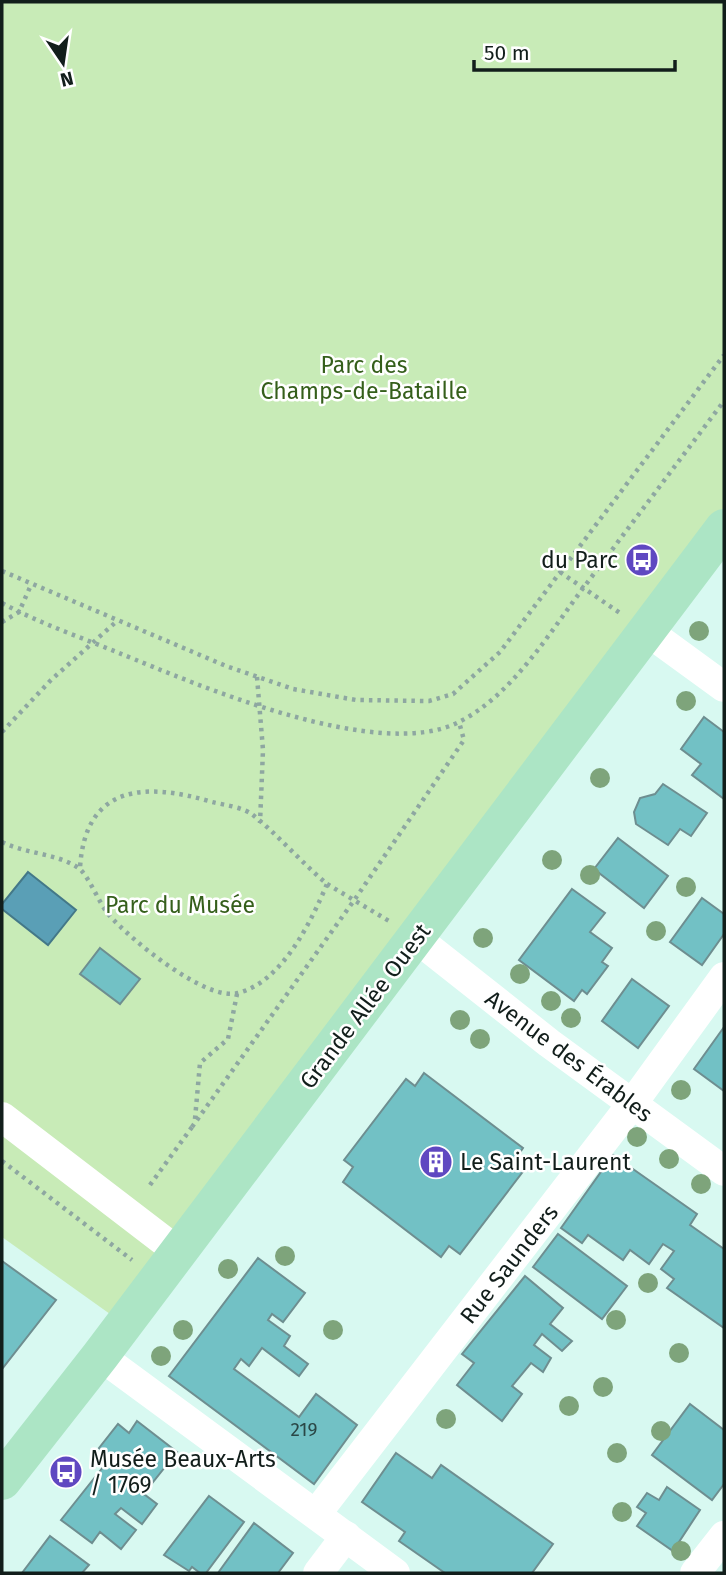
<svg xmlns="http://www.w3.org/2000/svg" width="726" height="1575" font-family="'Fira Sans',sans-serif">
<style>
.green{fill:#c8ebb7}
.water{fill:#5a9fb6;stroke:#447888;stroke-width:2}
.building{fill:#72c1c5;stroke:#6e8e90;stroke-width:2}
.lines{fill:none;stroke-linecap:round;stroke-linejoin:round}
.path{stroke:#8ea7a1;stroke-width:4.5;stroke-dasharray:3.5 5;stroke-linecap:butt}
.street{stroke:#fff;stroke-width:30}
.primary{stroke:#ace5c5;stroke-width:38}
.tree{fill:#7ea47b}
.labels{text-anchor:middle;stroke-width:5;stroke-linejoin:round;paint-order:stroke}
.number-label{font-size:19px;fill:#2a4746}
.park-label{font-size:23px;fill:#355f1b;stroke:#fff}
.poi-label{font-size:23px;fill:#121e1b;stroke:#fff;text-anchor:start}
.street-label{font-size:23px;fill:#121e1b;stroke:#fff}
</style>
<rect width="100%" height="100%" fill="#d8f9f1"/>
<polygon class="green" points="2,2 724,2 724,529 124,1324 2,1237"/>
<polygon class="water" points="28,872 76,910 48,945 2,909 2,904"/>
<g class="building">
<polygon points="704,717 724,732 724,799 692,775 701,764 681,749"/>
<polygon points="663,784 707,813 691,836 680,829 668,845 636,824 634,812 640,798 655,794"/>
<polygon points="618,838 668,876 644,908 594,869"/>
<polygon points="572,889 605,913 590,932 612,948 602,962 608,966 587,994 582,990 574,1001 519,960"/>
<polygon points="702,898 724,914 724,934 702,965 670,942"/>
<polygon points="100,948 140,979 120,1004 80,974"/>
<polygon points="632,979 669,1006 638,1048 602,1021"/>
<polygon points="724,1027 724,1091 694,1069"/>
<polygon points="424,1073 523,1148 517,1157 528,1165 460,1254 449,1246 441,1257 343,1182 353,1167 344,1160 406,1079 415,1086"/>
<polygon points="613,1155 697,1214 690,1225 724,1249 724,1328 667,1288 674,1279 661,1269 674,1251 663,1244 649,1264 630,1250 623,1260 588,1235 582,1243 561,1228"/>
<polygon points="558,1234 627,1286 602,1319 533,1267"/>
<polygon points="258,1258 305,1293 283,1322 272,1314 268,1320 290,1336 284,1346 308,1364 299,1376 262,1348 249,1366 241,1359 234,1369 299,1417 316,1394 357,1425 314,1484 169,1376"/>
<polygon points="2,1261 56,1300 2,1369"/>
<polygon points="525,1276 563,1308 550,1324 572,1341 562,1351 542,1334 534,1345 551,1358 543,1372 531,1363 512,1386 522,1394 502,1421 457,1385 474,1363 462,1354"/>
<polygon points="690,1404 724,1430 724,1484 712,1500 652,1455"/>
<polygon points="137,1421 177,1452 149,1487 141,1481 136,1488 157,1504 142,1524 121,1508 115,1514 136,1530 121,1549 100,1532 92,1543 61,1520 111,1457 99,1448 118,1424 129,1433"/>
<polygon points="396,1453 432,1478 441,1465 553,1544 532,1573 445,1573 399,1541 405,1532 362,1502"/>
<polygon points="667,1487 700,1510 673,1551 637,1526 646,1513 637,1507 647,1493 659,1500"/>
<polygon points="209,1496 244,1522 206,1573 200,1573 192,1567 189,1571 164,1555"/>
<polygon points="254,1523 293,1553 278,1573 218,1573"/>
<polygon points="50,1536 89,1565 82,1573 22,1573"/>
</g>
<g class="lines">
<g class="path">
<polyline points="2,571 226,666 293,689 356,700 429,701 453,694 500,652 724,355"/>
<polyline points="560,572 620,613"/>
<path d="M2 603C39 623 80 637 119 653 198 685 378 763 459 722 514 694 551 630 587 583 633 522 678 462 724 401"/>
<polyline points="2,622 19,612 31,585"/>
<polyline points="257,677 263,750 260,823"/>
<polyline points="2,732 51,680 117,621"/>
<path d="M2 842C26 854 55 853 77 867 88 873 99 904 109 915 130 939 206 1002 238 993 282 982 311 922 327 884 301 862 279 836 253 815 243 807 224 805 212 802 146 782 85 784 80 868"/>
<polyline points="327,884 389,921"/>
<polyline points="195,1119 200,1063 228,1039 237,994"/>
<polyline points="192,1127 355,899 464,740 459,722"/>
<polyline points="2,1161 132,1260"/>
<polyline points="150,1185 192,1127"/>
</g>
<g class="street">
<polyline points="647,631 724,687"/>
<polyline points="416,938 549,1043 724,1171"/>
<polyline points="2,1117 177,1251"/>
<polyline points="100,1356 395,1573"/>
<polyline points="316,1514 632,1104 724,977"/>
<polyline points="318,1573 346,1536"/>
<polyline points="695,1573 724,1536"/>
</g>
<polyline class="primary" points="2,1481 100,1356 724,528"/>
</g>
<g class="tree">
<circle cx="699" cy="631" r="10"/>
<circle cx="686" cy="701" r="10"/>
<circle cx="600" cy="778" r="10"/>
<circle cx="552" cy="860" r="10"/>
<circle cx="590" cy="875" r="10"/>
<circle cx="686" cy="887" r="10"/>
<circle cx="656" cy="931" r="10"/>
<circle cx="483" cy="938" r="10"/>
<circle cx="520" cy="974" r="10"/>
<circle cx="551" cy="1001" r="10"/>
<circle cx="571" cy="1018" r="10"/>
<circle cx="460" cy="1020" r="10"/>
<circle cx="480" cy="1039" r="10"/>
<circle cx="681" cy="1090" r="10"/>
<circle cx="637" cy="1137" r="10"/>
<circle cx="669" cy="1159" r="10"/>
<circle cx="701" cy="1184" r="10"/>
<circle cx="285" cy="1256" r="10"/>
<circle cx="228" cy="1269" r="10"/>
<circle cx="648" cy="1283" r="10"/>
<circle cx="616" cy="1320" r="10"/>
<circle cx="183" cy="1330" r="10"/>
<circle cx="333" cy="1330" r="10"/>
<circle cx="679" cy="1353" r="10"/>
<circle cx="161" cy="1356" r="10"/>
<circle cx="603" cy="1387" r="10"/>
<circle cx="569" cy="1406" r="10"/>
<circle cx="446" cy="1419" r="10"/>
<circle cx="661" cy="1431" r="10"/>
<circle cx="617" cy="1453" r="10"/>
<circle cx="622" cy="1512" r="10"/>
<circle cx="681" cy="1551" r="10"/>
</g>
<defs>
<symbol id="bus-disc" viewBox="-11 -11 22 22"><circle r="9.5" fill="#5f48c1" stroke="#fff"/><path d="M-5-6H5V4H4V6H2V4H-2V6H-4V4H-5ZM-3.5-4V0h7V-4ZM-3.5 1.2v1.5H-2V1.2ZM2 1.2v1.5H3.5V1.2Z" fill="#fff"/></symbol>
<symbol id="building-disc" viewBox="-11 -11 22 22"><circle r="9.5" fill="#5f48c1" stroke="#fff"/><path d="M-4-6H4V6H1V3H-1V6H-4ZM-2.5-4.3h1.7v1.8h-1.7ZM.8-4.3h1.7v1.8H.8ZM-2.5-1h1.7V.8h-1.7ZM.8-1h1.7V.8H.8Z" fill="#fff"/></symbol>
</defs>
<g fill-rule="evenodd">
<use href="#bus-disc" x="623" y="541" width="38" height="38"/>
<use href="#building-disc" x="417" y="1143" width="38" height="38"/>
<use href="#bus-disc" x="47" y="1453" width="38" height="38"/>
</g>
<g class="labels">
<g class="number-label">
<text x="304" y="1436">219</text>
</g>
<g class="park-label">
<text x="364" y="373">Parc des<tspan x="364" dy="26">Champs-de-Bataille</tspan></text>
<text x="180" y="913">Parc du Musée</text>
</g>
<g class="poi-label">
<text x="618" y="568" text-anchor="end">du Parc</text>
<text x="460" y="1170">Le Saint-Laurent</text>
<text x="90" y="1467">Musée Beaux-Arts<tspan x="90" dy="26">/ 1769</tspan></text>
</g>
<g class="street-label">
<text transform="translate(365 1006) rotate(-53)" y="8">Grande Allée Ouest</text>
<text transform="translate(569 1056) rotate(37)" y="8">Avenue des Érables</text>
<text transform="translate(509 1264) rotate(-52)" y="8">Rue Saunders</text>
</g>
</g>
<rect width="726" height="1575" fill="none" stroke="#121e1b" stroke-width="7"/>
<g transform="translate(63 63) rotate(167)" stroke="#ffffff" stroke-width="5" paint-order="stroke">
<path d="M0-5L12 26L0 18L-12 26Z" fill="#121e1b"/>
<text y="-10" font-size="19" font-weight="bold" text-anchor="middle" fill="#121e1b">N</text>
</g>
<path d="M474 60v10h201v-10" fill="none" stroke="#121e1b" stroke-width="3.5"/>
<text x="484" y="60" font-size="21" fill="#121e1b" stroke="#ffffff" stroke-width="5" paint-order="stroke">50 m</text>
</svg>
